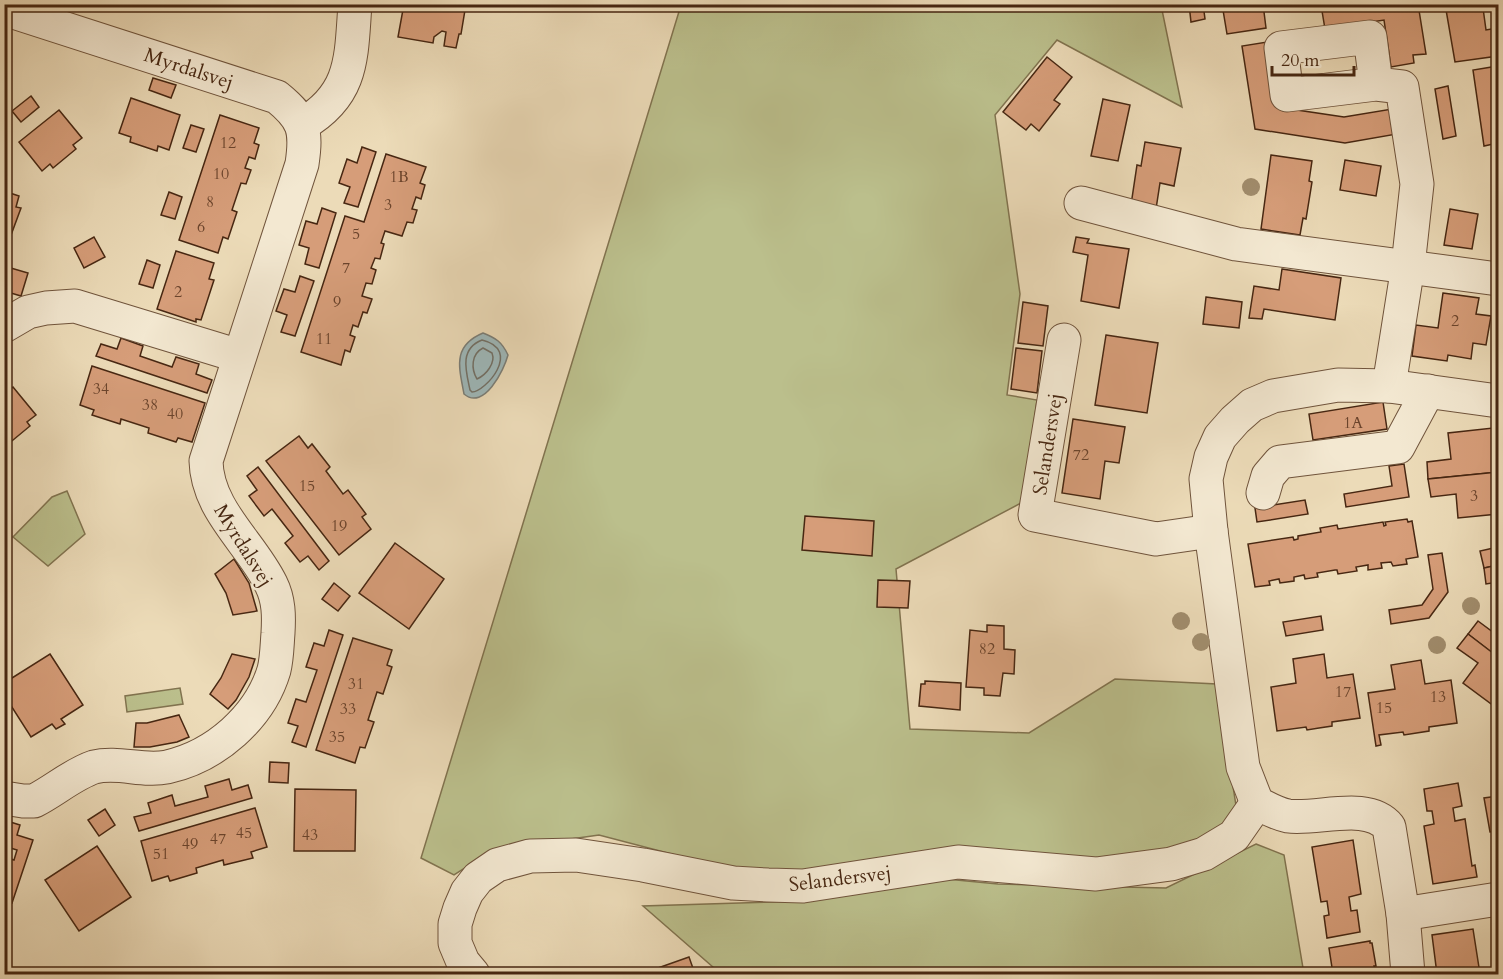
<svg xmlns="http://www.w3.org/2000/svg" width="1503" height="979" font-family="Cardo,serif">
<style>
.green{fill:#bbbf8c;stroke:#81734f;stroke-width:1.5}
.water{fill:#9eb8ba;stroke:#7b7e77;stroke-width:1.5}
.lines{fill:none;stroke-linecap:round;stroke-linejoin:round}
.shore{stroke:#727066;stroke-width:1.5}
.building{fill:#d69d79;stroke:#472712;stroke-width:1.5}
.minor-casing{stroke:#70543c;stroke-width:35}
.minor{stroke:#f3e8d1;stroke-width:33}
.tree{fill:#a18d6d}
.labels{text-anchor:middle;stroke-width:5;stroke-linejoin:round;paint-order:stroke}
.number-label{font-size:16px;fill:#6b442c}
.street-label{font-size:20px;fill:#472712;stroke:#f3e8d1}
</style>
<rect width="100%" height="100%" fill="#ecdbb8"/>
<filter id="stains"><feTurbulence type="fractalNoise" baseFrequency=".00333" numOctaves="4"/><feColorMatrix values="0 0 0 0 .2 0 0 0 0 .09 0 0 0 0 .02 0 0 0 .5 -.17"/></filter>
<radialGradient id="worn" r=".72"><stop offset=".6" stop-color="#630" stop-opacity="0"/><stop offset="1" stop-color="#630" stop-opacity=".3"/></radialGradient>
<g class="green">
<polygon points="681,5 1161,5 1182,107 1057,40 995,115 1020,294 1007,395 1037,400 1023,502 896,569 910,729 1029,733 1115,679 1217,684 1237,812 1229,826 1160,856 748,874 599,835 493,850 454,875 421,858"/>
<polygon points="67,491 85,534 48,566 13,537 52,497"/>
<polygon points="180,688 183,704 127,712 125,696"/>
<polygon points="1256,844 1284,855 1304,974 721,974 643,906 803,901 946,879 998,884 1166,888"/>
</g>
<path class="water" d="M483 333C496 338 502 342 508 355 504 370 484 411 464 394 459 367 452 346 483 333Z"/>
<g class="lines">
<g class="shore">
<path d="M482 340C523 350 485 392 472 392L470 390C466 371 459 349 482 340Z"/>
<path d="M483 348 492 353C496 363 486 375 477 379 471 369 471 354 483 348Z"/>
</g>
</g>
<g class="building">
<polygon points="404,4 466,4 461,34 459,34 456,48 444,46 446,32 442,31 434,37 433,43 398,37"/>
<polygon points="1189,4 1203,4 1205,19 1191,22"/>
<polygon points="1222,4 1263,4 1266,28 1227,34"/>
<polygon points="1418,4 1426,54 1413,55 1414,63 1391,67 1384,20 1325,29 1321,5"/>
<polygon points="1445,4 1495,4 1483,8 1486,30 1498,28 1498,56 1455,62"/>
<polygon points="1267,42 1277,107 1344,117 1392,109 1397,134 1345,143 1255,129 1242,46"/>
<polygon points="1047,57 1072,77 1054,100 1060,104 1039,131 1031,124 1026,130 1003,112"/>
<polygon points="1498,66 1498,143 1484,146 1473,70"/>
<polygon points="153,78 176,85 171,98 149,90"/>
<polygon points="1448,86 1456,136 1443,139 1435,89"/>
<polygon points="31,96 39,107 21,122 12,111"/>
<polygon points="131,98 180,115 169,150 158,146 157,151 130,142 131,137 119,133"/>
<polygon points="1103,99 1130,105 1118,161 1091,156"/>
<polygon points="59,110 82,138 73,145 76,149 53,168 50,164 42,171 19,142"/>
<polygon points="220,115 259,128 254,143 259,145 255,159 249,157 245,168 251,170 246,184 241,183 232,210 237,212 228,239 223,237 218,253 179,240"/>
<polygon points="191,125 204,129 196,152 183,148"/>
<polygon points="1145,142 1181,148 1174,186 1160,183 1156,209 1131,205 1137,165 1141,166"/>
<polygon points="362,147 376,152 358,207 344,203 350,187 339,183 347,159 357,163"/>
<polygon points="386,154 426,167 420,183 425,185 421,199 416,197 412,209 417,210 413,223 407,222 402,236 385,231 381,243 384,244 380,259 375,258 371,268 376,270 372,284 366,283 362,296 372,299 367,313 363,312 358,327 353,325 350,335 355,337 350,352 345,350 341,365 301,352 345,216 364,222"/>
<polygon points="1271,155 1312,161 1309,181 1312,182 1306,219 1303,218 1300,235 1261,229"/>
<polygon points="1345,160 1381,166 1376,196 1340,190"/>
<polygon points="4,191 19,196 16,207 21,208 11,235 7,234 4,241"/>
<polygon points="169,192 182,197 175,219 161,215"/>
<polygon points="322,208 336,213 319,268 305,264 309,248 299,245 306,221 317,224"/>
<polygon points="1450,209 1478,214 1472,249 1444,245"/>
<polygon points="94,237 105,257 84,268 74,248"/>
<polygon points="1076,237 1089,239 1087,243 1129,249 1119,308 1081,301 1088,255 1073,252"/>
<polygon points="176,251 214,263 209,279 214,280 201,320 196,319 196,322 157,309"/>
<polygon points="147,260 160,265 153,288 139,284"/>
<polygon points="4,266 28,273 21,296 4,291"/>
<polygon points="1282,269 1341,278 1335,320 1264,309 1262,319 1249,318 1254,286 1279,290"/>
<polygon points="300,276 314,281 295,336 281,332 287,315 276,311 284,289 295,292"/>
<polygon points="1443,293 1479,298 1476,314 1491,316 1486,345 1473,343 1471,359 1448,355 1447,361 1412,356 1416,325 1438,328"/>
<polygon points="1206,297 1242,302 1239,328 1203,324"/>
<polygon points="1023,302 1048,306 1043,346 1018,343"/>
<polygon points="1106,335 1158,343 1147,413 1095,405"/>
<polygon points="121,338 143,346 140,356 172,367 176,357 199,364 196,374 212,380 207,393 96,356 101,344 117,349"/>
<polygon points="1016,348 1042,351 1037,393 1011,389"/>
<polygon points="92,366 205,403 192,442 178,438 176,442 148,433 149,428 121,419 120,424 92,415 94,410 80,405"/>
<polygon points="13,387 36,415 27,422 30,426 7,445 4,441 4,394"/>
<polygon points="1383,402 1387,429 1313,440 1309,414"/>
<polygon points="1073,419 1125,427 1119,463 1105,461 1100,499 1062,493"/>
<polygon points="1493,428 1496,456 1498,456 1498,472 1428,479 1427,462 1451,459 1448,433"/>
<polygon points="299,436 308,448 312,444 330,467 326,471 343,494 348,490 366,514 362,517 371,529 339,555 266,461"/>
<polygon points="1404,464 1409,497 1346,507 1344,494 1392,486 1389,466"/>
<polygon points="258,467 329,561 319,570 308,556 300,562 285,543 293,536 272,509 264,516 249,496 257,490 247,476"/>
<polygon points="1498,472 1498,514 1458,518 1456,494 1431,497 1428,479"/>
<polygon points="1305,500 1308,514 1257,522 1255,508"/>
<polygon points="805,516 874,521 872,556 802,550"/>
<polygon points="1407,519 1408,522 1412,521 1418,557 1406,559 1407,564 1393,566 1391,562 1381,563 1382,568 1368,570 1368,565 1356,567 1357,571 1338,574 1337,570 1335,570 1317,573 1318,577 1305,579 1304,575 1294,577 1294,581 1280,583 1279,579 1269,581 1270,585 1255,587 1248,544 1293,537 1294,540 1298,539 1298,536 1321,532 1320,528 1337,525 1338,529 1383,522 1384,526 1386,525 1385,522"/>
<polygon points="395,543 444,579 409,629 359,593"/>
<polygon points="1498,547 1498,565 1484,568 1480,551"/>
<polygon points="1442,553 1448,592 1429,618 1391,624 1389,610 1422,605 1433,589 1428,555"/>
<polygon points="234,559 249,583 257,611 233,615 226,593 215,574"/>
<polygon points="1498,565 1498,582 1486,584 1484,568"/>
<polygon points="878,580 910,581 908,608 877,607"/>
<polygon points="334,583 350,596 338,611 322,599"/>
<polygon points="1321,616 1323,630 1286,636 1283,622"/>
<polygon points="1478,621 1497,635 1498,633 1498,657 1468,634"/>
<polygon points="987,625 1004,626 1004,649 1015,650 1014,674 1003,673 1000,696 984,695 984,688 966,687 970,630 987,632"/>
<polygon points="329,630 343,635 306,747 292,742 298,726 288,723 296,699 306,702 317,670 306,667 314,643 324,646"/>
<polygon points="1468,634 1498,657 1498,709 1463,683 1478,663 1457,648"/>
<polygon points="353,638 392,650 387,665 392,667 383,694 377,692 368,720 374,722 365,748 360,747 355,763 316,750"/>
<polygon points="50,654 83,705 61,719 65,724 56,729 52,724 31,737 10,704 4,708 4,683"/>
<polygon points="232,654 255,659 249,677 236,700 228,709 210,694 221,678"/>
<polygon points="1324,654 1327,678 1353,674 1360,718 1332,722 1332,726 1319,728 1307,730 1306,727 1277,731 1271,687 1296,683 1293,659"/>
<polygon points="1421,660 1425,684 1451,680 1457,723 1429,727 1429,731 1404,735 1403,732 1379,735 1381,745 1376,746 1368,693 1395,689 1391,665"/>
<polygon points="925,681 961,683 960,710 919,706 921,684 925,684"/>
<polygon points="179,715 189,737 177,742 150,747 134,747 136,723 147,723"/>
<polygon points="270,762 289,763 288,783 269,782"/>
<polygon points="229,779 232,790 248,785 252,798 139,831 134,817 151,813 148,803 172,795 175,806 208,797 205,786"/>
<polygon points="1458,783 1462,806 1453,808 1455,821 1465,819 1472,866 1475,865 1477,877 1433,884 1424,826 1434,824 1432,811 1427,811 1424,789"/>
<polygon points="295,789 356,790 355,851 294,851"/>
<polygon points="1498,796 1498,831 1490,832 1484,798"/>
<polygon points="255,808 267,847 251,852 253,858 224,865 223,860 196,868 197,873 170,881 168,876 152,881 141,841"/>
<polygon points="105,809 115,825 99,836 88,820"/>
<polygon points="4,820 20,825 17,835 33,840 12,903 4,901 4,857 14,860 17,850 4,846"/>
<polygon points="1353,840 1361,894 1349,897 1351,911 1357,910 1360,932 1327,938 1324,916 1329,915 1327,901 1321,902 1312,847"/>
<polygon points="97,846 131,897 79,931 45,880"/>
<polygon points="1473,929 1480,974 1437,974 1432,935"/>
<polygon points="1370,941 1370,943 1372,943 1376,966 1374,966 1375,974 1333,974 1329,948"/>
<polygon points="689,957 695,974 641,974"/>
</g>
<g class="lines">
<defs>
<g id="minor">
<path d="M4 9 277 97C304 119 307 130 302 164L206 461C207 510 251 543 271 584 279 600 279 616 278 633 277 645 277 658 274 670 260 717 216 756 167 767 143 772 118 761 94 767 73 774 54 791 34 801H23L4 798"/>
<polyline points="1376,84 1370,37 1281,48 1287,95 1376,84 1402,87 1417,184 1408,266 1389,386"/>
<path d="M303 124C354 94 351 57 355 4"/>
<polyline points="1081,203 1236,244 1498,279"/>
<polyline points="4,326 28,312 46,308 75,306 239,356"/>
<polyline points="1064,340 1035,515 1156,539 1211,531"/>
<polyline points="1263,493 1268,476 1280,462 1398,447 1428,391"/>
<polyline points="1403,914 1498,899"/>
<polyline points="473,974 463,962 455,943 455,924 460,908 467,892 478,878 497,865 530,856 576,855 643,865 733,883 768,885 803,886 958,862 1096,874 1171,864 1204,854 1234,836 1257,803"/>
<path d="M1408 974 1403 914 1389 827C1368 801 1318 820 1288 816 1277 814 1267 808 1257 803L1243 767 1211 531 1206 479 1211 457 1220 437 1235 420 1252 405 1273 396 1338 385 1389 386 1498 401"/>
</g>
</defs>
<use href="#minor" class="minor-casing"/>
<use href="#minor" class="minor"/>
</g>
<g class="tree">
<circle cx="1251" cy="187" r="9"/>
<circle cx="1471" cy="606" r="9"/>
<circle cx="1181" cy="621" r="9"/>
<circle cx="1201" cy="642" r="9"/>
<circle cx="1437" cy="645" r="9"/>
</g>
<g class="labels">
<g class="number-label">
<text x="228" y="148">12</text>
<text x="221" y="179">10</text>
<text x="399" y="182">1B</text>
<text x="210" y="207">8</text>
<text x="388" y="210">3</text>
<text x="201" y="232">6</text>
<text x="356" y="239">5</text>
<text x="346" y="273">7</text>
<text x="178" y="297">2</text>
<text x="337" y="307">9</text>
<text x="1455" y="326">2</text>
<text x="324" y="344">11</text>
<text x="101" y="394">34</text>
<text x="150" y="410">38</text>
<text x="175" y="419">40</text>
<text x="1353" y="428">1A</text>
<text x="1081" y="460">72</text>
<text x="307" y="491">15</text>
<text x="1474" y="501">3</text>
<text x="339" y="531">19</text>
<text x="987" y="654">82</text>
<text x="356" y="689">31</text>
<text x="1343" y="697">17</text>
<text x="1438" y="702">13</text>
<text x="1384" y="713">15</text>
<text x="348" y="714">33</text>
<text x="337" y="742">35</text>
<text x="244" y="838">45</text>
<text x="310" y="840">43</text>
<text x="218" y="844">47</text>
<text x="190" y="849">49</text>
<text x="161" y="859">51</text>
</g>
<g class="street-label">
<text transform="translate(189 68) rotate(18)" y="7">Myrdalsvej</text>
<text transform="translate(1047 444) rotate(-81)" y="7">Selandersvej</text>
<text transform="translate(244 545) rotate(58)" y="7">Myrdalsvej</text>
<text transform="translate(840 878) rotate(-7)" y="7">Selandersvej</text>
</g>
</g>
<rect width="1503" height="979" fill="none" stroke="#ecdbb8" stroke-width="24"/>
<rect x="6" y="6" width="1491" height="967" fill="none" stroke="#472712" stroke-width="3"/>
<rect x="12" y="12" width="1479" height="955" fill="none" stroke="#472712" stroke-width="1.5"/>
<path d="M1272 66v9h82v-9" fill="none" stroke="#472712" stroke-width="3"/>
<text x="1281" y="66" font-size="18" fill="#472712" stroke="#f3e8d1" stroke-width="4.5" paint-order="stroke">20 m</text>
<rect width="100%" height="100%" filter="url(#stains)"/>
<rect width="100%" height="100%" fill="url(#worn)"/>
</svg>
